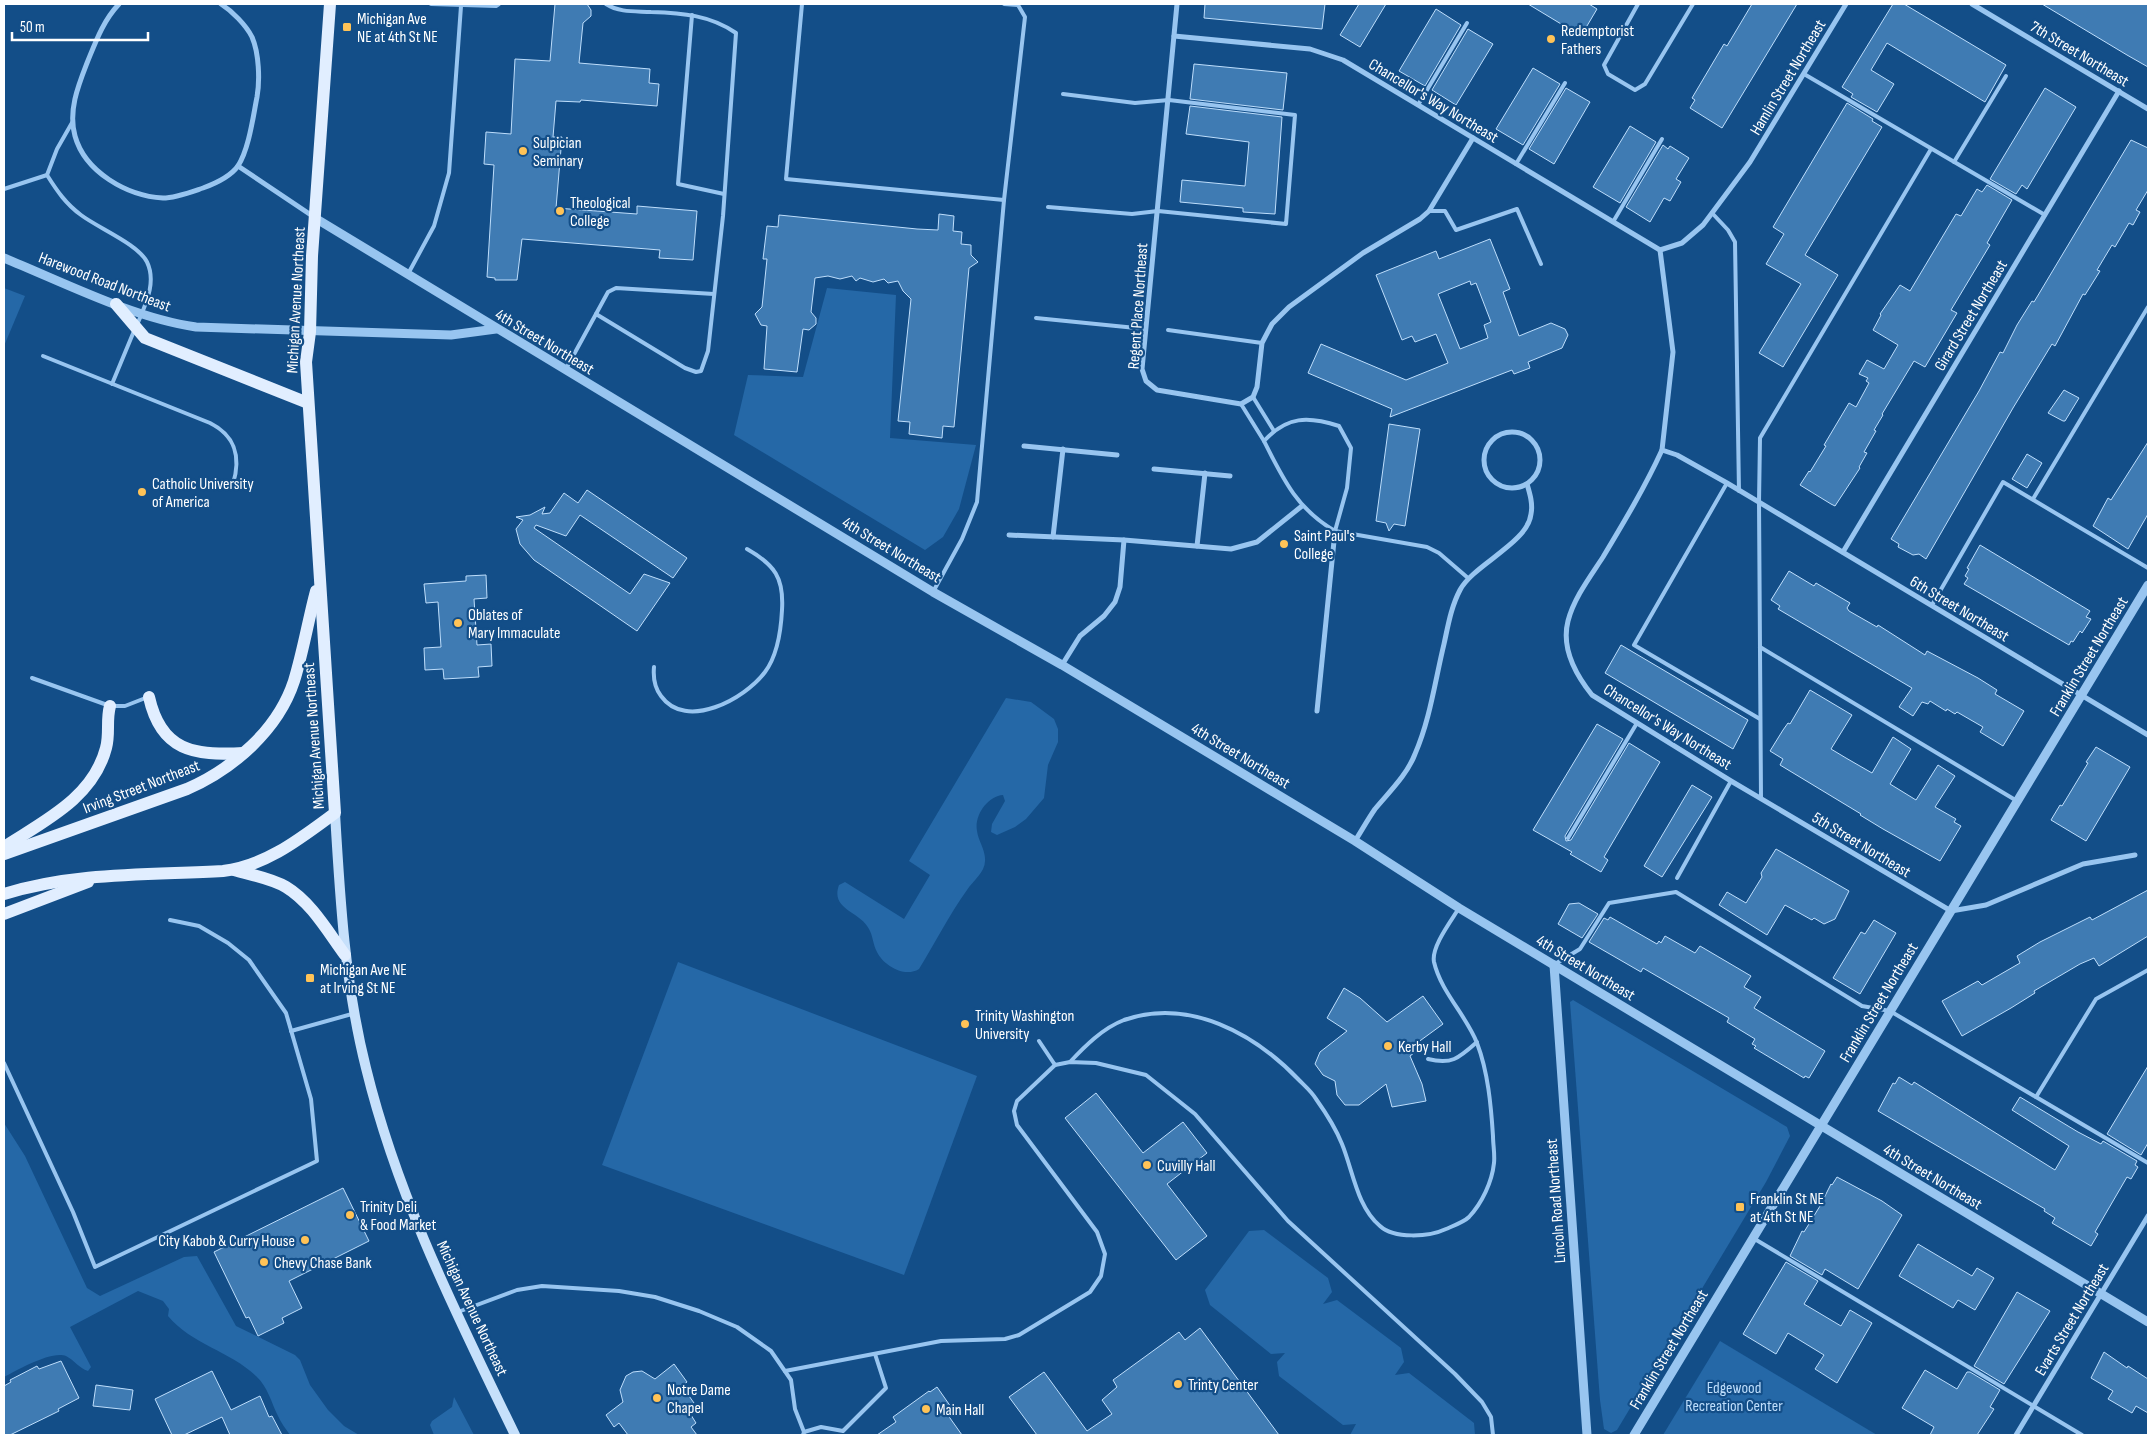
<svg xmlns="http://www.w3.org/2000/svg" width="2152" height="1439" font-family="'Sofia Sans Condensed',sans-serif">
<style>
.green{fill:#2568a7}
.building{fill:#3f7bb3;stroke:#bedefc;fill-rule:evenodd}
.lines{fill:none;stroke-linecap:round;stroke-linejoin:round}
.service{stroke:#98c5f0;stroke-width:4}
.minor{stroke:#98c5f0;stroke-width:5}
.tertiary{stroke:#98c5f0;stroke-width:9}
.secondary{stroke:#c6e0fb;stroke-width:10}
.primary{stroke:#e1eeff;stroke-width:12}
.poi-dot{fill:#ffc357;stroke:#134e88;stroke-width:2}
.labels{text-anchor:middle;stroke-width:4.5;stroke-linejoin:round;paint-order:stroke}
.poi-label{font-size:16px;fill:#fff;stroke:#134e88;text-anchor:start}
.street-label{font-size:16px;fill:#fff;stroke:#134e88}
.park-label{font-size:16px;fill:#bedefc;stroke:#134e88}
</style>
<rect width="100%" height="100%" fill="#134e88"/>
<g class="green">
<polygon points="4,288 25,296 4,346"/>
<polygon points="827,288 896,295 890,438 976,445 959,509 943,537 925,550 734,435 748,375 803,377"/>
<path d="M1006 698 1031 702 1054 719 1058 729V742L1048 765 1044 798 1026 819 1015 827 997 835 991 832 992 824 1005 801 1003 795C988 796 974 815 977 831 978 840 986 851 985 861 985 872 973 881 967 890 949 915 935 943 919 969 905 978 884 966 877 952 873 945 873 936 869 929 860 911 830 910 839 885L845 882 904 919 930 875 909 861Z"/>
<polygon points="678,962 977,1076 904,1275 602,1165"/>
<polygon points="1573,1000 1787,1127 1790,1136 1766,1182 1617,1430 1611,1433 1604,1429 1600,1400 1570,1002"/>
<path d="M4 1123 25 1156 87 1288 100 1296 184 1257 197 1256 236 1326 295 1355 300 1360 310 1385 328 1410 344 1426 359 1435H290C286 1429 281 1423 278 1416 271 1402 268 1387 256 1376 230 1351 191 1344 168 1316L169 1309 163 1301 138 1291 70 1327 89 1363 91 1367 88 1371C79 1368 74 1360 66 1356 52 1350 17 1370 4 1377Z"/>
<polygon points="1264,1230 1328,1278 1332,1292 1323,1304 1337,1300 1401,1348 1404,1362 1395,1375 1409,1373 1474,1423 1475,1435 1350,1435 1356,1424 1343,1425 1279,1376 1277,1362 1285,1353 1271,1354 1210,1305 1205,1290 1249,1231"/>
<polygon points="1720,1341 1877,1435 1663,1435"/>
<polygon points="454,1397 474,1435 434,1435 430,1425 432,1421 452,1407"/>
</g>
<g class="building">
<polygon points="555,4 587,4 591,10 591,16 583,23 579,63 650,69 649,83 659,84 657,106 581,100 580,102 556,101 553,137 562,137 556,208 637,214 637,206 697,211 693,260 659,258 660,250 522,239 517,280 495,280 495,278 487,277 494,165 484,164 486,132 511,134 515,59 550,61"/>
<polygon points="1205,4 1325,4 1322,29 1204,18"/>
<polygon points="1359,4 1386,4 1360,47 1340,35"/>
<polygon points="1528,4 1589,4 1597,9 1581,36"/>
<polygon points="1752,4 1797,4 1722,128 1690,108 1695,100 1692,98 1724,44 1727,46"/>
<polygon points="1893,4 1904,4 2006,65 1985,102 1887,43 1871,70 1894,84 1877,112 1851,97 1853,94 1842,87"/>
<polygon points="2042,4 2148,4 2148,67 2127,55"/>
<polygon points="1436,9 1461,25 1425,86 1399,71"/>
<polygon points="1468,29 1493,44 1456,105 1432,90"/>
<polygon points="1194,64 1287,73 1283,110 1190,99"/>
<polygon points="1533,68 1560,84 1523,145 1496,129"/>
<polygon points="1566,88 1590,102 1554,164 1529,149"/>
<polygon points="2045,88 2076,107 2027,189 2022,185 2016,194 1990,179"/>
<polygon points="1847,103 1873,119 1872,121 1882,127 1805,255 1838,275 1783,367 1759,353 1801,284 1766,264 1784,234 1773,227"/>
<polygon points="1190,106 1282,117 1275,214 1243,212 1243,208 1180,202 1182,180 1245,186 1249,142 1186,134"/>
<polygon points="1630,126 1656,142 1620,203 1593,187"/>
<polygon points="2131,140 2148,148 2148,190 2136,210 2140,212 2133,225 2129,223 2115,247 2112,245 2097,270 2100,271 2085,295 2083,294 2055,346 2052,344 2013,408 1926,559 1919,554 1913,555 1898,547 1899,544 1891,539 1979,391 2000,352 2003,353 2017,325 2032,301 2034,302"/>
<polygon points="1663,145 1668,149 1670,146 1689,158 1676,179 1681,182 1670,201 1664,198 1650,222 1626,207"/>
<polygon points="1987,185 2012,200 1987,243 1990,245 1951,310 1957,313 1925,367 1914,361 1882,414 1883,415 1874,430 1876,431 1864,452 1867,453 1859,467 1860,468 1835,506 1831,504 1800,485 1809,471 1810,472 1826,446 1824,445 1849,403 1856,407 1869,383 1866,381 1868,378 1859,374 1867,360 1884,369 1898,345 1873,330 1881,315 1880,314 1900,285 1910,291 1956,214 1961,216 1977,189 1982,192"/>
<polygon points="939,214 954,216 953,231 962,232 961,244 971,245 971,255 978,262 969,268 954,427 943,426 942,438 909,434 910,422 898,421 911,299 903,291 898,281 888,283 884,279 873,282 860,278 856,281 852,276 840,279 828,276 815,278 811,312 816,318 816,324 809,330 803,329 797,372 764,369 767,326 761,325 755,314 762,307 767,259 763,259 767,226 778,227 779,215 917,229 938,230"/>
<path d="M1490 239 1510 289 1503 292 1519 336 1551 323 1565 329 1568 335 1562 348 1528 362 1530 368 1514 374 1512 370 1390 417 1392 409 1308 373 1321 344 1406 380 1448 363 1436 334 1415 342 1412 336 1402 340 1376 275 1436 251 1439 259ZM1470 281 1471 285 1476 283 1491 322 1484 325 1488 338 1460 349 1438 294Z"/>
<polygon points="2064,390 2079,398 2065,421 2063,421 2048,413"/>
<polygon points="1389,424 1420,429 1405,526 1394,524 1389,531 1386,523 1376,521"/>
<polygon points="2148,442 2148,514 2128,549 2093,526 2108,498 2111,500"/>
<polygon points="2027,454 2042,463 2027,488 2012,479"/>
<polygon points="587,490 687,558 673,578 580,515 566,536 536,525 534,528 630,594 644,574 670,583 637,631 534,560 520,544 516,529 523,520 516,517 530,515 545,507 542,514 550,513 564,493 578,503"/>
<polygon points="1980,545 2090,611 2086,617 2091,619 2082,633 2080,631 2073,642 2071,641 2069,645 1964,584 1968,578 1965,576 1969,569 1967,568"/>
<polygon points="1789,571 1814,586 1816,583 1850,603 1847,608 1849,611 1877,627 1878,625 1925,655 1927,651 1978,678 1997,690 1995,694 2024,711 2003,746 1980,732 1983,727 1957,712 1955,714 1947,709 1946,711 1930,701 1928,704 1922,702 1913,716 1899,707 1912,688 1778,609 1780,606 1771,600"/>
<polygon points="486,575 487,598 474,599 477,645 491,644 492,666 478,667 479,677 444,679 443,669 425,670 424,648 441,647 438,602 426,603 424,584 466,581 466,576"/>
<polygon points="1621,645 1748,720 1733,749 1605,673"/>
<polygon points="1810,690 1852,715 1831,749 1846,758 1872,773 1893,737 1911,749 1890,784 1916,800 1938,765 1955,776 1935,807 1956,819 1954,822 1961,826 1940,861 1883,829 1860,815 1861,814 1780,765 1783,759 1770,751 1783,730 1788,723 1790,724"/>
<polygon points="1597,724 1623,739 1565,836 1566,841 1571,840 1629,743 1660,762 1604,857 1608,860 1601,872 1570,854 1572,852 1533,830"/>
<polygon points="2096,747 2130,767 2086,841 2051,820 2060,805 2062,806 2088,763 2086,762"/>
<polygon points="1692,785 1712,797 1662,877 1644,866"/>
<polygon points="1776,849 1849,891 1835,919 1824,924 1814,918 1812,920 1785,905 1767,935 1719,905 1727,892 1746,903 1762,877 1761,873"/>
<polygon points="2148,890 2148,936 2099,966 2094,958 2080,964 2034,991 2035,993 2011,1008 1962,1036 1942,1001 1978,981 1982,985 2020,963 2017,956 2040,942 2090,917 2092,920"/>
<polygon points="1579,903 1598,914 1582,938 1558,924 1569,904"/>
<polygon points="1610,917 1657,944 1659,941 1661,943 1665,936 1695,953 1700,946 1751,976 1744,987 1761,997 1754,1008 1825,1051 1809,1078 1805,1076 1804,1078 1754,1048 1756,1046 1752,1044 1755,1039 1727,1022 1729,1018 1643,968 1641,972 1589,942 1604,918 1608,920"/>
<polygon points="1874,920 1896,933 1860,994 1833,978 1861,932 1865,934"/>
<polygon points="1344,988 1360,998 1387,1022 1423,996 1443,1024 1417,1043 1421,1048 1410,1056 1422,1084 1426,1101 1392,1107 1386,1084 1359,1105 1345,1105 1337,1095 1335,1081 1323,1075 1315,1064 1320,1052 1347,1031 1327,1018"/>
<polygon points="2148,1066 2148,1143 2141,1155 2107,1134"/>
<polygon points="1899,1077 1912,1085 1914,1082 2055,1170 2069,1146 2012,1110 2020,1097 2078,1132 2101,1144 2103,1141 2137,1161 2135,1165 2138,1167 2131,1179 2127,1177 2095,1232 2098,1234 2091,1246 2052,1223 2055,1218 2044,1211 2045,1209 1878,1111 1893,1083 1895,1084"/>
<polygon points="1096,1093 1143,1153 1183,1122 1207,1153 1167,1184 1207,1236 1176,1260 1065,1118"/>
<polygon points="1837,1177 1882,1201 1902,1215 1858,1289 1825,1269 1822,1275 1790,1256 1802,1231 1804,1232 1820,1206 1831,1184 1832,1185"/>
<polygon points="343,1188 369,1241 289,1281 302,1308 282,1318 284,1323 258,1336 249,1317 246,1318 214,1252"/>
<polygon points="1918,1244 1972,1276 1977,1268 1994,1278 1975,1310 1958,1300 1953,1308 1899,1276"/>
<polygon points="1786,1262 1818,1281 1804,1304 1841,1326 1850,1310 1872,1323 1837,1383 1815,1369 1824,1355 1788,1333 1776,1354 1743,1334"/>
<polygon points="2017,1292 2050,1311 2004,1384 1974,1366"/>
<polygon points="1200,1328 1279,1435 1037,1435 1009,1397 1044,1372 1087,1431 1112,1414 1102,1400 1117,1387 1113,1380 1179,1332 1185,1340"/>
<polygon points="2104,1352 2127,1368 2128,1366 2148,1379 2148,1413 2136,1406 2132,1413 2108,1399 2113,1391 2091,1378"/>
<polygon points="61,1361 79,1398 58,1409 59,1411 10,1435 4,1435 4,1386 11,1382 10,1380 37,1366 39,1369"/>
<polygon points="674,1364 687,1382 682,1386 694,1403 690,1407 694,1413 691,1415 696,1423 691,1427 697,1435 628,1435 619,1423 614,1427 606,1415 623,1402 620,1390 626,1376 633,1372 642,1371 655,1379"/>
<polygon points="1925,1370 1957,1389 1967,1372 1970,1372 2000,1390 1990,1407 1994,1409 1977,1435 1930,1435 1934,1427 1902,1408"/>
<polygon points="212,1371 231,1410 260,1396 269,1417 272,1416 282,1435 230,1435 222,1417 184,1435 172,1435 155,1399"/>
<polygon points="96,1385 133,1390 130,1410 93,1406"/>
<polygon points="937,1387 951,1407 945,1411 962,1435 877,1435 896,1422 893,1417 929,1391 930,1392"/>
</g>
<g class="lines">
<g class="service">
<polyline points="431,4 496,6 499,4"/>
<polyline points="802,4 786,179 1004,200"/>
<polyline points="1638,4 1604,65 1608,74 1635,90 1645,84 1693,4"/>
<polyline points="692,15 678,184 724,194"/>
<polyline points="1804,74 2045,215"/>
<polyline points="1418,105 1467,23"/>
<polyline points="1954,162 2006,76"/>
<polyline points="1516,164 1565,83"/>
<path d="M47 175C57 191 66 204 81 215 98 228 138 244 147 262 157 283 145 305 137 325"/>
<polyline points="4,189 47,175 57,149 73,121"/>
<polyline points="1048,207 1132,214 1158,211 1286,224 1295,115 1169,100 1135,103 1063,94"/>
<polyline points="1429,211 1445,211 1456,230 1517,209 1541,264"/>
<polyline points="1712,213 1728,230 1735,242 1739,491"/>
<polyline points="1613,222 1662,139"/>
<polyline points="408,274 434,226 449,173 461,6"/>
<polyline points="596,314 608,292 616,288 714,294"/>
<polyline points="1036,318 1146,329"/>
<polyline points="1168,330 1262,343"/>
<path d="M43 356 210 423C236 436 241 457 233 484"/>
<path d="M566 369 596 314 685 368 696 372 701 371 708 351 723 216 736 33C710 15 682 13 651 12 636 11 620 13 606 4"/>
<polyline points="112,384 134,331"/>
<polyline points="1253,397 1274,431"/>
<polyline points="1241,404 1264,441"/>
<polyline points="1727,483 1634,645 1760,719"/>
<polyline points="2033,499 2148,307"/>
<path d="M1335 531C1297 509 1283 479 1264 441 1287 416 1308 416 1339 426L1351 448 1347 488 1335 531 1427 547 1439 553 1468 578"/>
<polyline points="933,592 962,539 977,502 1004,200 1025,17 1018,5 1004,4"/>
<polyline points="1932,605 2003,482 2148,568"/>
<polyline points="1760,647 2017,801"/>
<path d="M654 667C653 678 654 687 661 696 686 731 745 699 765 672 777 656 781 630 782 610 784 578 775 565 747 549"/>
<polyline points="32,678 110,706 125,706 148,697"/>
<polyline points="1761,798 1759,502 1760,438 1931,149"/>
<polyline points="1568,838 1637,723"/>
<polyline points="1677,878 1731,781"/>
<polyline points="1555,964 1580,949 1609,903 1676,892 1862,1006 1890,1011 2148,1163"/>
<polyline points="291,1031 352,1014"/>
<polyline points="1039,1041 1055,1065 1070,1062 1096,1063 1146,1075 1195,1114 1288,1221 1455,1374 1482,1402 1491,1417 1493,1435"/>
<path d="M1428 1059C1452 1065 1459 1058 1477 1042"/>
<path d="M1070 1062C1085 1046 1103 1028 1124 1020 1189 997 1255 1034 1299 1080 1305 1086 1312 1092 1316 1099 1326 1113 1336 1129 1342 1144 1353 1171 1357 1207 1380 1226 1394 1239 1429 1237 1446 1229 1453 1226 1464 1222 1469 1217 1482 1203 1492 1182 1494 1163 1495 1154 1493 1145 1493 1136 1491 1105 1488 1072 1477 1043 1466 1015 1441 992 1434 962 1431 947 1451 921 1459 908"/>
<polyline points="4,1063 73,1212 95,1267 317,1161 311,1099 286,1013 249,960 228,943 199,926 170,920"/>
<polyline points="2036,1097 2096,999 2148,970"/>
<polyline points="1753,1238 2082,1435"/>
<polyline points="458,1312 517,1290 542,1286 619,1291 655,1297 699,1311 737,1327 771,1351 791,1380 795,1409 804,1432 803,1435"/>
<polyline points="785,1371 941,1341 1005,1339 1019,1335 1090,1292 1101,1276 1105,1254 1097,1232 1017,1125 1014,1111 1017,1101 1055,1065"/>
<polyline points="804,1432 821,1427 843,1431 886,1388 875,1354"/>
</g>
<g class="minor">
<path d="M119 4C103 21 96 41 87 63 78 86 68 111 75 136 85 172 127 196 163 198 175 198 191 192 203 188 214 184 230 177 238 166 249 149 253 117 257 97 260 80 259 53 252 37 246 25 232 11 221 4"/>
<polyline points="1177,4 1142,369 1146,381 1157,390 1241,404 1253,397 1257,387 1262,343 1272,324 1289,307 1363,253 1420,219 1429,211 1473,138"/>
<polyline points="1972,4 2148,109"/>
<polyline points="1174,36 1310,49 1343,60 1660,250 1682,243 1703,225 1712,213 1750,162 1846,4"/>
<polyline points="238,166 314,217"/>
<polyline points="1660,250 1673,352 1662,450 1677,455 1727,483 2148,735"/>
<circle cx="1512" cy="460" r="28"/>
<polyline points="1024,446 1117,455"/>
<path d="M1662 450C1645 487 1624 522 1603 557 1590 577 1574 598 1568 621 1561 648 1576 675 1592 695L1731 781 1951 911 1986 905 2083 864 2135 855"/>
<polyline points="1154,469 1230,476"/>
<polyline points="1009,535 1124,540"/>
<polyline points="1053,537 1063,449"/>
<polyline points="1197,546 1205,473"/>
<polyline points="1843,552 2119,91"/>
<polyline points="1062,665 1080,636 1104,616 1115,602 1120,587 1124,540 1231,549 1257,542 1302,506"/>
<polyline points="1317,711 1335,531"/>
<path d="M1355 841C1362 830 1368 819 1375 809 1389 792 1407 775 1415 754 1430 720 1435 681 1444 644 1448 626 1451 607 1460 590 1473 565 1528 543 1531 514 1533 504 1530 494 1527 484"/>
<polyline points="2016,1435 2148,1216"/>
</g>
<g class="tertiary">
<polyline points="315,218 933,592 1062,665 1355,841 1459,908 2148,1322"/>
<path d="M4 258C63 282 133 318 196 327L451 335 496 329"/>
<polyline points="1554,965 1587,1435"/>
<polyline points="1634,1435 2148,585"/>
</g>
<path class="secondary" d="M335 813C340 899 345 985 366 1068 398 1199 457 1315 515 1435"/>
<g class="primary">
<polyline points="116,304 145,338 308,403"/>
<path d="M149 697C161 751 194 756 243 753"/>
<path d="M4 847C44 821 93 798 106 748 110 734 106 720 110 706"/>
<path d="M4 854 187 789C233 769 278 730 294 681 303 652 308 621 316 591"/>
<path d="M234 870C251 875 271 878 286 887 311 902 328 932 345 955"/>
<path d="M4 894C75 872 150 875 223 871 266 866 301 838 335 813L306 362 310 332 312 256 330 4"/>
<polyline points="4,914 88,882"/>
</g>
</g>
<g class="poi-dot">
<rect x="342" y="22" width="10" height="10" rx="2.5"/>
<circle cx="1551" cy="39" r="5"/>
<circle cx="523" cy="151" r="5"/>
<circle cx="560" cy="211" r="5"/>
<circle cx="142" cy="492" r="5"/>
<circle cx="1284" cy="544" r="5"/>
<circle cx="458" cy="623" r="5"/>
<rect x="305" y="973" width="10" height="10" rx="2.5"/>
<circle cx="965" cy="1024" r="5"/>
<circle cx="1388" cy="1046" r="5"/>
<circle cx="1147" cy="1165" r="5"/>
<rect x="1735" y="1202" width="10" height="10" rx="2.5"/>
<circle cx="350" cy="1215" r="5"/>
<circle cx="305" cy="1240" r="5"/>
<circle cx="264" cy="1262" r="5"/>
<circle cx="1178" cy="1384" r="5"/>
<circle cx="657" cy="1398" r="5"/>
<circle cx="926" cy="1409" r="5"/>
</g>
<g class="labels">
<g class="poi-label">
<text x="357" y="24">Michigan Ave<tspan x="357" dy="18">NE at 4th St NE</tspan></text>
<text x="1561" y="36">Redemptorist<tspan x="1561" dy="18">Fathers</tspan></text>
<text x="533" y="148">Sulpician<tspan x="533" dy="18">Seminary</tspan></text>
<text x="570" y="208">Theological<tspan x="570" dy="18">College</tspan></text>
<text x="152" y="489">Catholic University<tspan x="152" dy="18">of America</tspan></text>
<text x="1294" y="541">Saint Paul's<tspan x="1294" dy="18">College</tspan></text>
<text x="468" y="620">Oblates of<tspan x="468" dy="18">Mary Immaculate</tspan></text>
<text x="320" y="975">Michigan Ave NE<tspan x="320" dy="18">at Irving St NE</tspan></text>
<text x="975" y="1021">Trinity Washington<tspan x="975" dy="18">University</tspan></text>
<text x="1398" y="1052">Kerby Hall</text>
<text x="1157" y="1171">Cuvilly Hall</text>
<text x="1750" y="1204">Franklin St NE<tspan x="1750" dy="18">at 4th St NE</tspan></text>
<text x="360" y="1212">Trinity Deli<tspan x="360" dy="18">&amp; Food Market</tspan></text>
<text x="295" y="1246" text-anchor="end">City Kabob &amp; Curry House</text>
<text x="274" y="1268">Chevy Chase Bank</text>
<text x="1188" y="1390">Trinty Center</text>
<text x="667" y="1395">Notre Dame<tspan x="667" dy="18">Chapel</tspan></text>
<text x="936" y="1415">Main Hall</text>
</g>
<g class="street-label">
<text transform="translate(2080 53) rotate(31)" y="6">7th Street Northeast</text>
<text transform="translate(1787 77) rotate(-59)" y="6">Hamlin Street Northeast</text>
<text transform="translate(1434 100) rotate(31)" y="6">Chancellor's Way Northeast</text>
<text transform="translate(105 281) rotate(21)" y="6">Harewood Road Northeast</text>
<text transform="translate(295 300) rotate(-87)" y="6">Michigan Avenue Northeast</text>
<text transform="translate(1137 306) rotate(-86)" y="6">Regent Place Northeast</text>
<text transform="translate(1970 315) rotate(-59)" y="6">Girard Street Northeast</text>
<text transform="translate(545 341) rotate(31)" y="6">4th Street Northeast</text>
<text transform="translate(892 549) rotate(31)" y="6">4th Street Northeast</text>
<text transform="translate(1960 608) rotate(31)" y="6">6th Street Northeast</text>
<text transform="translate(2088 656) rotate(-59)" y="6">Franklin Street Northeast</text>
<text transform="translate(1668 726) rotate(32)" y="6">Chancellor's Way Northeast</text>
<text transform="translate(313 736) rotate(-94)" y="6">Michigan Avenue Northeast</text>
<text transform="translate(1241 755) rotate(31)" y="6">4th Street Northeast</text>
<text transform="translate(141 786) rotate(-21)" y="6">Irving Street Northeast</text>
<text transform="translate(1862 844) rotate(31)" y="6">5th Street Northeast</text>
<text transform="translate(1586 967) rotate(31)" y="6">4th Street Northeast</text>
<text transform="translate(1878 1002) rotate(-59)" y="6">Franklin Street Northeast</text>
<text transform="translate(1933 1176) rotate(31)" y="6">4th Street Northeast</text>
<text transform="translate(1555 1201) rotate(-94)" y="6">Lincoln Road Northeast</text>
<text transform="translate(473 1308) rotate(65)" y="6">Michigan Avenue Northeast</text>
<text transform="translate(2071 1319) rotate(-59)" y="6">Evarts Street Northeast</text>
<text transform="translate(1668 1349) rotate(-59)" y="6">Franklin Street Northeast</text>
</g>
<g class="park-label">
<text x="1734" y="1393">Edgewood<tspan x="1734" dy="18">Recreation Center</tspan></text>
</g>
</g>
<rect width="2152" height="1439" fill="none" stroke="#ffffff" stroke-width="10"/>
<path d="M12 32v8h136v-8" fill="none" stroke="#ffffff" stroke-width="2.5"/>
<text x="20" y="32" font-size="15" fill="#ffffff" stroke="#134e88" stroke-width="4" paint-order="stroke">50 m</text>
</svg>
